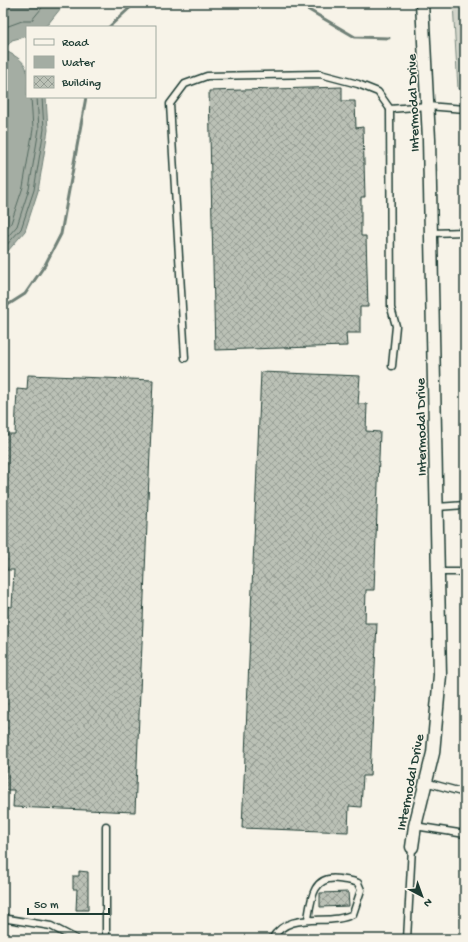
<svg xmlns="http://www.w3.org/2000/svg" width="468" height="942" font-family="'Gochi Hand',sans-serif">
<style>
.grass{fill:#d3d5ca;stroke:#79897f}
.water{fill:#a4ada3;stroke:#6f8077}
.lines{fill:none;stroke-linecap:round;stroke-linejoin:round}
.shore{stroke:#546a60;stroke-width:1}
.stream{stroke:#6f8077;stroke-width:3}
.building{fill:url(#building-cross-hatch);stroke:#1f3d34}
.service-casing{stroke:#1f3d34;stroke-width:9}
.minor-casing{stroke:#1f3d34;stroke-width:15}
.service{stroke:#f7f3e8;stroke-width:6}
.minor{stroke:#f7f3e8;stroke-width:12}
.labels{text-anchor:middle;stroke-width:3;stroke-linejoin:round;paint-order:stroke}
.street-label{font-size:14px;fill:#1f3d34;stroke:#f7f3e8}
</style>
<defs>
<pattern id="building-cross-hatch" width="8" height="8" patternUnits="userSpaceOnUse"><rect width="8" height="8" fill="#bbc1b6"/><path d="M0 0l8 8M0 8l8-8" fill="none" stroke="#979e95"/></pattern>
</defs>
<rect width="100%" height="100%" fill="#f7f3e8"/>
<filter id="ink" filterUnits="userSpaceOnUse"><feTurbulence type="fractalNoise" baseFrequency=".025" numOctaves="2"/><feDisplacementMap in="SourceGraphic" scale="8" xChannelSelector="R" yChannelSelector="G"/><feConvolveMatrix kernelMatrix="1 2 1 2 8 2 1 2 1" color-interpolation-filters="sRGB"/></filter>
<g filter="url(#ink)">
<polygon class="grass" points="453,3 465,3 465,88 458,89"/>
<path class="water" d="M3 3H65L48 24 43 27H27V36L12 40 4 50C32 64 27 68 27 97H46L48 130 38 191 25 231 7 252 3 253Z"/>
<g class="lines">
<g class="shore">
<polyline points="3,28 22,21 31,21 46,3"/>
<polyline points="3,233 11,223 23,187 33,129 31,97"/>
<polyline points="3,242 17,226 29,189 39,129 37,97"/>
<polyline points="3,249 21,229 34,190 44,129 42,97"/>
</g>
<g class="stream">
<polyline points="297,3 355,37 389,38"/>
<polyline points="109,27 135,3"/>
<polyline points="3,308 25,294 45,265 61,234 86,97"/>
</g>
</g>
<g class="building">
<polygon points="342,87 342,101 355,101 356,128 363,127 365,197 361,197 361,236 366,236 368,307 360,307 360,333 346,333 347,346 215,350 209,91"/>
<polygon points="261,372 360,376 358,404 367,404 366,431 380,432 374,590 366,590 365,623 377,623 370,776 363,776 361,807 349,806 348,832 242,828"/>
<polygon points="28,375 153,380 135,812 13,807 14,790 5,790 7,751 3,751 3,606 12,607 14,570 3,570 3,434 15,434 17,389 27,390"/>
<polygon points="79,871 88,872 88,910 76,910 77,889 73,889 73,876 79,876"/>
<polygon points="348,892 349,906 320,907 320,893"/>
</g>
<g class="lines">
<defs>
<g id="service">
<polyline points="390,109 391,308 396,326 392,366"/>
<polyline points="431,233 465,232"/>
<polyline points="185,358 170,104 185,84 207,76 320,74 358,84 378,92 390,109 427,106 465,109"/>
<polyline points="437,507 465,505"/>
<polyline points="438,572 465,572"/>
<polyline points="425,782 465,793"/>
<polyline points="415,826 465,834"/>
<polyline points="3,916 8,919 51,926 76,939"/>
<polyline points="106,939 106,826"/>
<path d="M272 939C289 909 329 927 353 914L361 890 358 883C352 880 345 880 339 879 313 875 311 899 308 919"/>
<polyline points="407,939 412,847"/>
</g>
<polyline id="minor" points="412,847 415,826 433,753 440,675 429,139 422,3"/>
</defs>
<use href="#service" class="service-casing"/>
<use href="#minor" class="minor-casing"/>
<use href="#service" class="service"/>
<use href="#minor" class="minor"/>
</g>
</g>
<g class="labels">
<g class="street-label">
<text transform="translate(412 103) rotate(-92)" y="5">Intermodal Drive</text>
<text transform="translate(420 427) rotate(-91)" y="5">Intermodal Drive</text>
<text transform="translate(409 782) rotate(-79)" y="5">Intermodal Drive</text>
</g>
</g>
<rect width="468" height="942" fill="none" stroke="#f7f3e8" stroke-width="16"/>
<rect x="8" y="8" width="452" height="926" fill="none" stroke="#1f3d34" stroke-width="1.5" filter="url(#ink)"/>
<rect x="26" y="26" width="130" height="72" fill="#f7f3e8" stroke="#a1aaa0"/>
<rect x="34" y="39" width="20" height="6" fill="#f7f3e8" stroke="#a1aaa0"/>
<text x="62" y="46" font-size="12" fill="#1f3d34">Road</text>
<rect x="34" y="56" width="20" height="12" fill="#a4ada3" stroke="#a1aaa0"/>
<text x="62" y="66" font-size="12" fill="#1f3d34">Water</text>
<rect x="34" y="76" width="20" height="12" fill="url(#building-cross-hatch)" stroke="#a1aaa0"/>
<text x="62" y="86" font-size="12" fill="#1f3d34">Building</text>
<g transform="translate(422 896) rotate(139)" stroke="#f7f3e8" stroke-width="3" paint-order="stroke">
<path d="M0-3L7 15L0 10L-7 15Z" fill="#1f3d34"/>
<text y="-6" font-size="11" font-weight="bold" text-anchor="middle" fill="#1f3d34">N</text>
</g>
<path d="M28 908v6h81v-6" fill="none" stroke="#1f3d34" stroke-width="2"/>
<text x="34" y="908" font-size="12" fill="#1f3d34" stroke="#f7f3e8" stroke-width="3" paint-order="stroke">50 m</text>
</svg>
